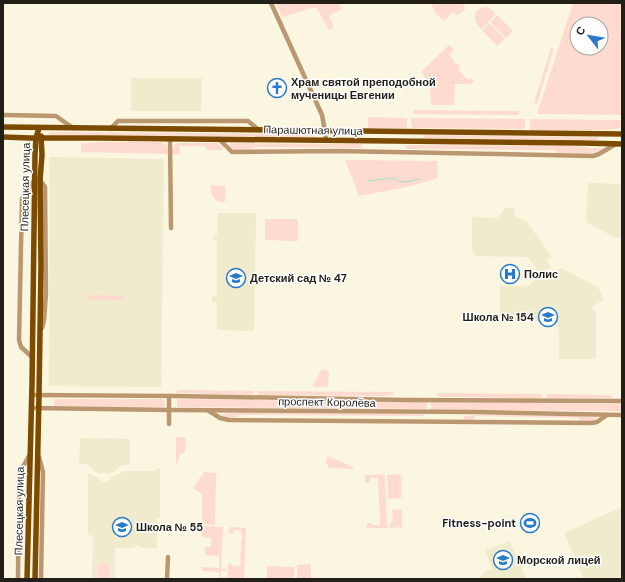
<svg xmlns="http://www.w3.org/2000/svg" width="625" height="582" font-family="'DM Sans',sans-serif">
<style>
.built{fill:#f0ebcc}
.green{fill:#ffdbcf;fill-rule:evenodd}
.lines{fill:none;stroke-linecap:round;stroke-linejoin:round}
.stream{stroke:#9ce4bd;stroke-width:1}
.minor{stroke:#ba9771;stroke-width:4.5}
.major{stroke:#7c4b00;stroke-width:5.5}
.labels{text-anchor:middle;stroke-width:3;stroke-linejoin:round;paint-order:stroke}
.poi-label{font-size:11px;font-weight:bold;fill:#211f17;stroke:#fff;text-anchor:start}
.street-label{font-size:11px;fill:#211f17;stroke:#fff}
</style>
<rect width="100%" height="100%" fill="#faf6df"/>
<g class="built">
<polygon points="131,78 202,78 201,111 131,111"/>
<polygon points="49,157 164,159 161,387 49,386 50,190"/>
<polygon points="588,183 622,184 622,238 616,238 586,222"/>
<polygon points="505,208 514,208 515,217 518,218 527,222 552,257 547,261 551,268 540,273 528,257 476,256 472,249 472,219 473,217 496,218 498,217"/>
<polygon points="218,213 256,213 254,331 217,330 217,302 212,302 212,296 217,296 217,240 213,240 213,236 217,235"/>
<polygon points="561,268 598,287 604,300 592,306 596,313 596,359 559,359 559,330 555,323 552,321 500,320 500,286 524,286 529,285 537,279"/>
<polygon points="80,438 130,439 130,465 121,465 114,472 107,474 107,473 102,473 102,474 95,472 88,464 79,464"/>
<polygon points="156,468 160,468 160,518 157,518 157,548 143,548 136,545 133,548 115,548 115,579 92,579 93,537 91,535 88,535 88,473 98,478 99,479 103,482 106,482 110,480 110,478 125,471 156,471"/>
<polygon points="622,507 622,579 584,579 564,533"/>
<polygon points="510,541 526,579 479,579 484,572 492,569 485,550"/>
</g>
<g class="green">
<polygon points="276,3 339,3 342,9 329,16 334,28 329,30 316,7 282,17"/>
<polygon points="431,3 461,3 466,8 458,15 457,15 453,12 444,21 436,14"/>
<path d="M573 3H622V115L537 114ZM577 24H601V48H577Z"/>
<path d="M485 7 490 8 496 14 481 29C473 21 471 10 485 7Z"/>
<polygon points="497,15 513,31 506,38 490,22"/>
<polygon points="489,23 505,39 497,46 482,30"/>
<polygon points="449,45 454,50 449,55 454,60 453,62 455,64 457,63 460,67 458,70 468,80 471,78 474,80 474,81 471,84 455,84 454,105 433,105 431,103 430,88 422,71"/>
<polygon points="551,48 554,48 537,104 534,103"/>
<polygon points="414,110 519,111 518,115 413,114 413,111"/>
<polygon points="368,117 407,118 407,126 406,128 368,128"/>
<polygon points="411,118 525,119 525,127 524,129 413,128 411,126"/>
<polygon points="530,119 621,120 621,128 607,130 531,130 530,127"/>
<polygon points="49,132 314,134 314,137 49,135"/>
<polygon points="424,135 598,137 598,140 424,138"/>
<path d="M98 142H161C167 145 168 148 168 154L81 152V144Z"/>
<path d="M178 143H217L220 145 223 149 222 150H208L206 148 205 146H180L179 154H172C172 149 173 145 178 143Z"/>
<polygon points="230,143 362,144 362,148 255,147 250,150 234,150 229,146"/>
<path d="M406 145 581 146 590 148H605V149C590 156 574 153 558 153H556L555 150 406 149Z"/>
<polygon points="345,160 437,161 438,178 407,187 359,196"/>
<path d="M211 185 225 186V202C214 203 210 195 211 185Z"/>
<polygon points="265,219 298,219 298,241 265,240"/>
<polygon points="88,295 124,296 125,298 124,300 87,300 86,298"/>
<polygon points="322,369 329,372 328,387 312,387"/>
<path d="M177 390 254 391 253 395C228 395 202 393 177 393Z"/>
<polygon points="258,391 393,392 393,395 381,396 258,395"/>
<polygon points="437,393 542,394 541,398 441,397 438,396"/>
<polygon points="546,394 611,395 612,397 612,398 547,398"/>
<polygon points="54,399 163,399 165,401 165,406 163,407 146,408 54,406"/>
<polygon points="177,399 427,402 427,409 177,407"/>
<polygon points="431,402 622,404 622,411 431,410"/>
<path d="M233 412 424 414V416L238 415V417C232 419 225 417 219 415Z"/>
<polygon points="476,415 584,416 599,418 591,421 579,421 579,418 476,416 472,420 464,420 464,416"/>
<polygon points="176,437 183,437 186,439 185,451 183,454 181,453 179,456 180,457 176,465"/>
<polygon points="328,456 353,467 353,469 328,468 328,464 325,464"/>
<polygon points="204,472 216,473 215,525 202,524 202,494 193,488"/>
<polygon points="383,474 385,476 387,528 367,528 367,523 372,523 372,525 380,525 378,478 370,478 370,482 365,483 365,475"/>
<polygon points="401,474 401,498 388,499 387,475"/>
<polygon points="402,509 402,527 390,528 390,523 393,522 392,510"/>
<polygon points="202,526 223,527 221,569 226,569 226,571 221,571 220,577 226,577 225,579 219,579 219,572 202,571 202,567 219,568 219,556 205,555 205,547 211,547 211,538 202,537"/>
<polygon points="229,527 246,528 244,579 227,579 228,564 231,563 231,565 233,565 233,566 240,566 241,562 240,552 241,551 241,540 242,539 242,534 241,530 235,530 232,534 229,533"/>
<polygon points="98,564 110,564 109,579 98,579"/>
<polygon points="311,564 311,579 297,579 297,565"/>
<polygon points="267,566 295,567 294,579 267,579"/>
</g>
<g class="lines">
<polyline class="stream" points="368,181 393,178 399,181 406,182 419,179"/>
<g class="minor">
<polyline points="271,3 322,115 325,131 326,140"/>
<polyline points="3,115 56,116 73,128"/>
<polyline points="110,129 118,121 248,121 259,130"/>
<polyline points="170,139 171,228"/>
<polyline points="219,139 232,152 338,151 593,156 599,154 616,144"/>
<polyline points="40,180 45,187 46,293 44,320 42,328"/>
<polyline points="32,357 21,347 19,340 22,199 35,179"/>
<polyline points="31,395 175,396 407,400 622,401"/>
<polyline points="169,396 169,424"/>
<polyline points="31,408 170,410 475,412 622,415"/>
<polyline points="209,411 220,418 229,420 592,423 597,422 607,415"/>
<polyline points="39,457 43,472 41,579"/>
<polyline points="18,579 19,474 30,454"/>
<polyline points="167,579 168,557"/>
</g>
<g class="major">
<polyline points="3,127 622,134"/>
<polyline points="3,137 30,138 98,138 581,143 622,144"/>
<polyline points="27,579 32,385 35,154 36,138 39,128"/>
<polyline points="35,579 39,396 41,266 40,180 42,155 41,136"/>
</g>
</g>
<defs>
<symbol id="church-ring" viewBox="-11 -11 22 22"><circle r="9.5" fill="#fff" stroke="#297ac9" stroke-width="1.5"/><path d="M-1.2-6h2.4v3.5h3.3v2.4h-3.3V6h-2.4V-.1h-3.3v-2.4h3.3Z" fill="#297ac9"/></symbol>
<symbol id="hospital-ring" viewBox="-11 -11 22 22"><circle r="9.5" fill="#fff" stroke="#297ac9" stroke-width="1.5"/><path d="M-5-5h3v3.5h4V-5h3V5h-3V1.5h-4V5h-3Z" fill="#297ac9"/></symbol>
<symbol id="school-ring" viewBox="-11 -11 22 22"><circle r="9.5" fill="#fff" stroke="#297ac9" stroke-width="1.5"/><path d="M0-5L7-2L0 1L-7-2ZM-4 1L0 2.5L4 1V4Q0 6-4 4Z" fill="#297ac9"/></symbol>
<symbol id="stadium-ring" viewBox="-11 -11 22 22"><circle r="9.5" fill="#fff" stroke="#297ac9" stroke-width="1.5"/><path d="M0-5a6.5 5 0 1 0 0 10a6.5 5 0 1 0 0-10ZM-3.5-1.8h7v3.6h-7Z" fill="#297ac9"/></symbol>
<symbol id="university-ring" viewBox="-11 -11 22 22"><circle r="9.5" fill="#fff" stroke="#297ac9" stroke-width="1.5"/><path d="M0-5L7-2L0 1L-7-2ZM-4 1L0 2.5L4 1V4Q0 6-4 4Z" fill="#297ac9"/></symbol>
</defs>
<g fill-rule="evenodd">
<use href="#church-ring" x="266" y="77" width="22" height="22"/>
<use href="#hospital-ring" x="499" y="263" width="22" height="22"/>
<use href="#school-ring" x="225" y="267" width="22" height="22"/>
<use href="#school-ring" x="537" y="306" width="22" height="22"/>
<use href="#stadium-ring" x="519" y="512" width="22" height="22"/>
<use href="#school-ring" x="111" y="516" width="22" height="22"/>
<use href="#university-ring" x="492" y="549" width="22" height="22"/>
</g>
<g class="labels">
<g class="poi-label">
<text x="291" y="86">Храм святой преподобной<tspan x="291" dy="13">мученицы Евгении</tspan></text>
<text x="524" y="278">Полис</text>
<text x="250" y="282">Детский сад № 47</text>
<text x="534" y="321" text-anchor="end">Школа № 154</text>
<text x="516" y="527" text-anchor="end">Fitness-point</text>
<text x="136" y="531">Школа № 55</text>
<text x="517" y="564">Морской лицей</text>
</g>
<g class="street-label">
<text transform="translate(313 130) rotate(1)" y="4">Парашютная улица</text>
<text transform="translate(25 187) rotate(-89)" y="4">Плесецкая улица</text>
<text transform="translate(327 402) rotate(1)" y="4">проспект Королёва</text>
<text transform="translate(19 511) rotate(-89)" y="4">Плесецкая улица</text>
</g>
</g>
<rect width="625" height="582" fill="none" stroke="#211f17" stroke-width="8"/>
<g transform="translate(589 36) rotate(301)"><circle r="19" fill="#ffffff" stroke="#a6a5a2"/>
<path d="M0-3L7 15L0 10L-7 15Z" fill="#297ac9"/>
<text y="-6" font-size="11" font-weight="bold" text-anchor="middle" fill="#211f17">С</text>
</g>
</svg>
